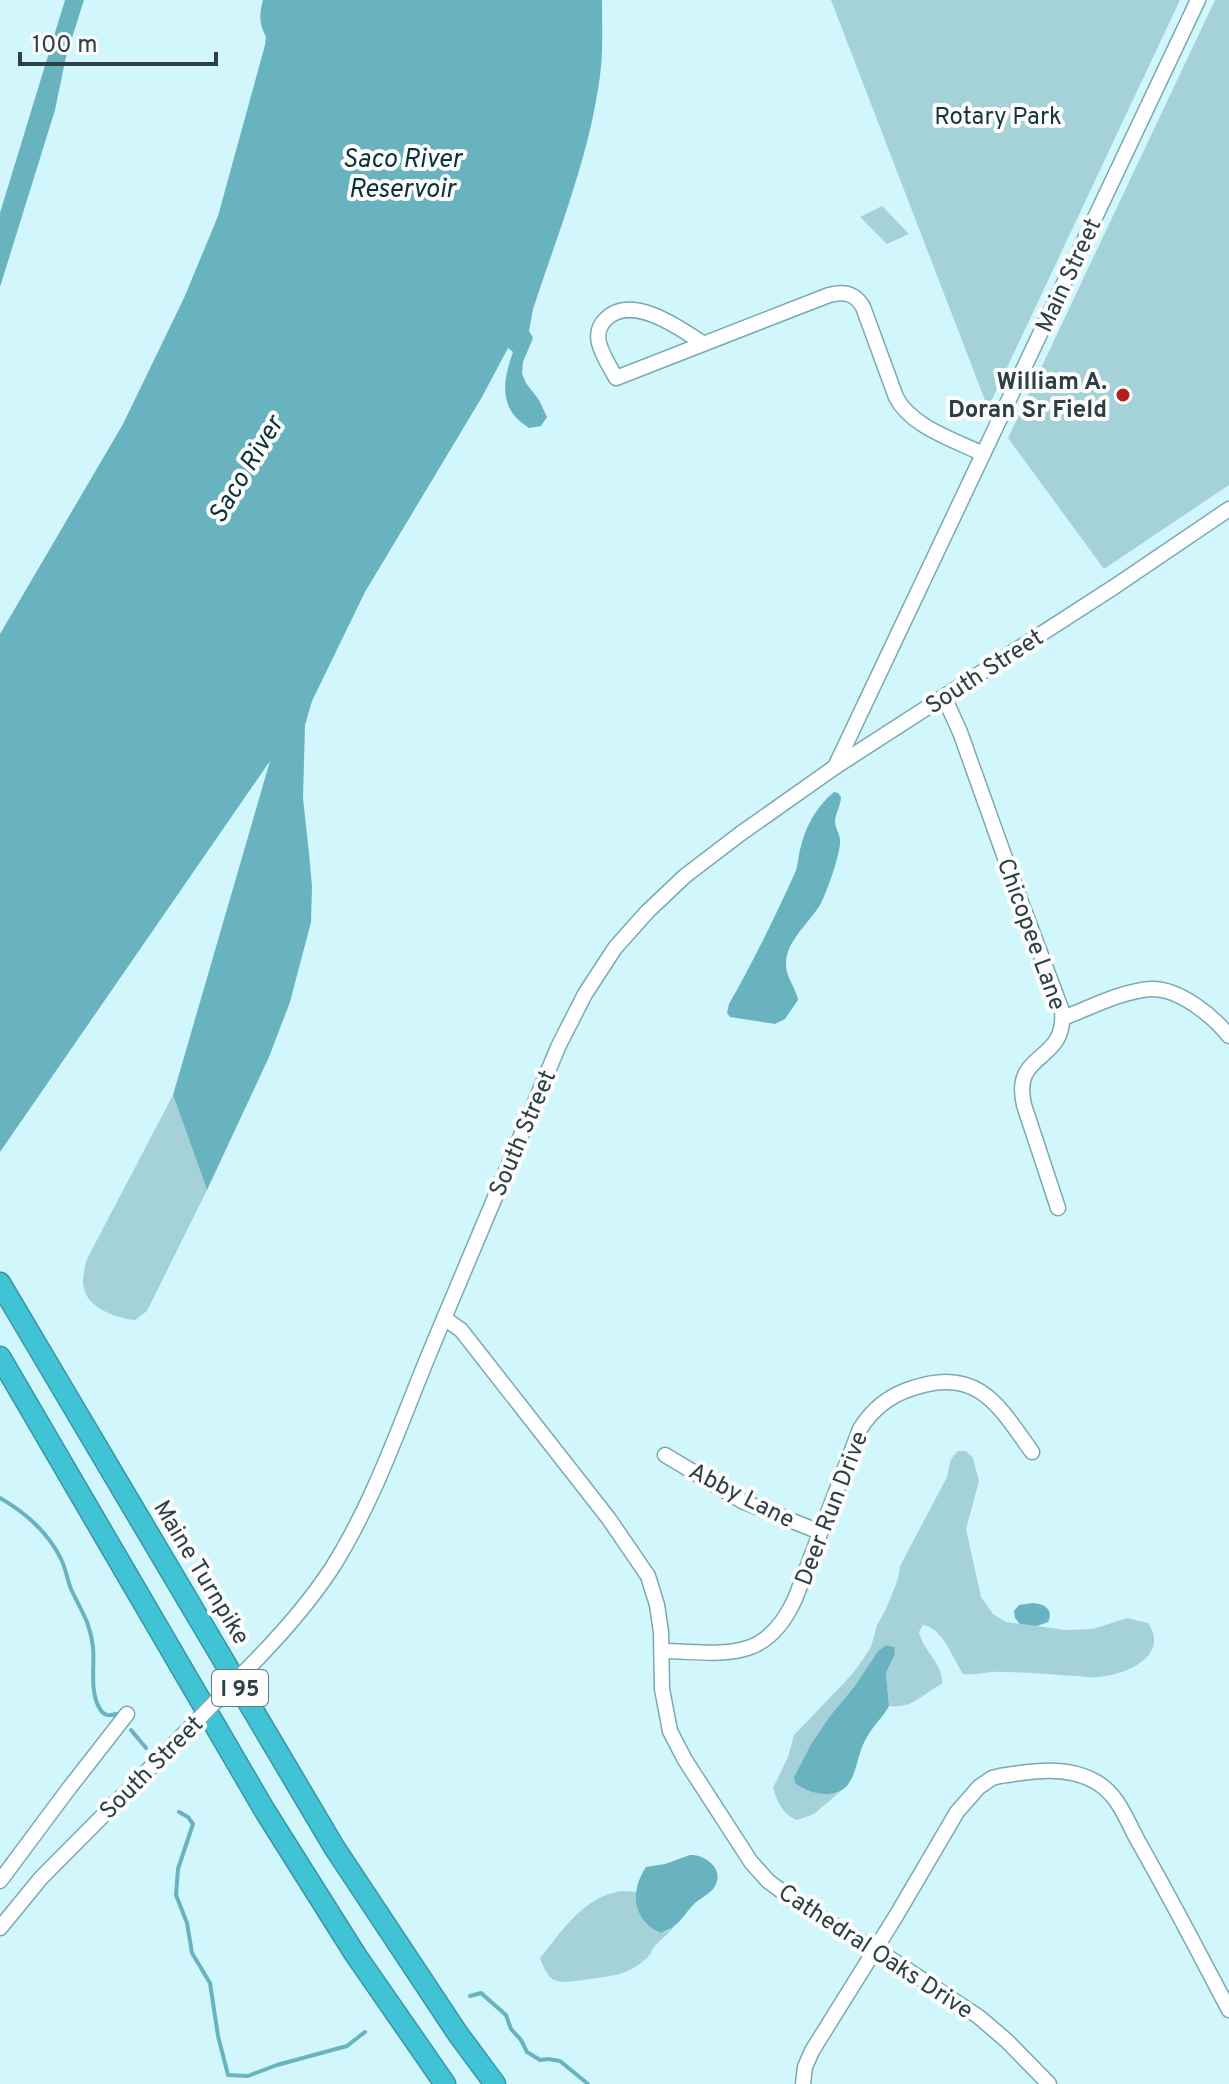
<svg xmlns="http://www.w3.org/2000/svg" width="1229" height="2084" font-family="Overpass,sans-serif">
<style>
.green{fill:#a5d2d9}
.water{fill:#68b3bf}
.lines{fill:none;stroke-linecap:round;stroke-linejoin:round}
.stream{stroke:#68b3bf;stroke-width:4}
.minor-casing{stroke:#7ca9b0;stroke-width:17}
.highway-casing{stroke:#3a95a3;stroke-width:23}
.minor{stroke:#fff;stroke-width:14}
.highway{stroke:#41c3d6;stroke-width:20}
.minor-bridge-casing{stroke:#7ca9b0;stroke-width:17;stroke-linecap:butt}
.minor-bridge{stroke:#fff;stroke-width:14}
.poi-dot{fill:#af1e1c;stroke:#fcfcfc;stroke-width:3}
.labels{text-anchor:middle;stroke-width:8;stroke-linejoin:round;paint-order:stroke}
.shield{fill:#fcfcfc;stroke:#6b787a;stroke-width:2}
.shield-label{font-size:22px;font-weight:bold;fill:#2d4043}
.park-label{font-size:24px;fill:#12373c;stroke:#fcfcfc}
.street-label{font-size:24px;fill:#2d4043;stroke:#fcfcfc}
.poi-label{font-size:24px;font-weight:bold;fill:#2d4043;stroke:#fcfcfc;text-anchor:end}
.water-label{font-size:26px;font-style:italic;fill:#0c3238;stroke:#fcfcfc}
</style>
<rect width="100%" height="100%" fill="#d1f7fd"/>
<g class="green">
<polygon points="831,0 1180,0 988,408"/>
<polygon points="1215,0 1229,0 1229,485 1104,569 1008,438"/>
<polygon points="882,206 909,234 887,244 860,217"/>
<path d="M173 1095 207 1190 147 1311 135 1320C119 1319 91 1309 85 1292 81 1281 84 1269 87 1259Z"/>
<path d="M958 1451H966L973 1458 979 1481 966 1529 981 1597 993 1614 1006 1622 1066 1630 1093 1629 1127 1618 1148 1623C1175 1662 1106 1683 1078 1676 1052 1675 1026 1672 1001 1672 987 1671 976 1676 963 1674 953 1659 943 1628 923 1625L919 1632C923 1651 944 1664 942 1684 922 1694 913 1709 889 1706L886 1673 893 1659 894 1647 886 1645 878 1651 854 1687 830 1716 811 1744 794 1777 837 1793 841 1791 814 1814 797 1820C782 1814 778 1802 773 1788L788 1757 794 1735 844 1683 857 1668 871 1647 877 1625 886 1609 898 1579 900 1566 947 1477 951 1459Z"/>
<path d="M621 1891 637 1892 655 1931 659 1933 668 1931 675 1925C669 1935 660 1939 654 1947 648 1955 654 1951 647 1958 627 1977 607 1976 583 1980 558 1983 550 1986 540 1958 563 1930 583 1897 621 1891Z"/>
</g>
<g class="water">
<polygon points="65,0 84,0 66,57 55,110 0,287 0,213"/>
<path d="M263 0H602C602 22 603 45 601 67 592 150 559 230 533 309L529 331 533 338 523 362 522 374 526 383 539 400 547 417 541 426 529 428C524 424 517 420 514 415 499 396 506 372 513 352L508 348 482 397 365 592 312 701 305 725 303 798 309 853 312 887 311 922 290 1002 269 1057 207 1190 173 1095 270 761 0 1152V634L123 424 184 298 218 216 265 45 266 37C259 23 259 15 263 0Z"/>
<path d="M834 792 838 793 841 797C841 805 836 812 835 821 835 827 839 833 840 839 842 850 826 895 820 905 809 923 785 942 786 965 786 977 796 988 798 1000L785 1019 775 1024 730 1017 727 1013 729 1004C753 962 774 919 794 875 798 867 798 859 800 850 805 827 816 807 834 792Z"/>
<path d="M1033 1603C1044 1604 1054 1609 1048 1622L1037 1626 1020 1624 1015 1618 1014 1611 1019 1605Z"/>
<path d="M886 1645 894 1647 895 1654 886 1673 889 1706C883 1717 873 1726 867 1737 853 1759 859 1795 825 1794 813 1793 804 1790 795 1783L794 1777 811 1744 830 1716 854 1687 878 1651Z"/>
<path d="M690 1855C707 1854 727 1872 713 1889 708 1895 699 1899 693 1905 682 1917 678 1928 660 1933 632 1919 630 1891 646 1867L665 1864Z"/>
</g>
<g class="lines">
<g class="stream">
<path d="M0 1498C26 1513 48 1532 61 1559 66 1569 67 1579 71 1589 81 1611 90 1621 93 1647 95 1666 89 1691 100 1709 104 1716 109 1716 116 1714"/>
<polyline points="131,1730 146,1748"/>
<polyline points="179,1812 188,1817 193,1824 178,1869 176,1895 187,1923 192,1953 210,1983 218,2036 228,2075 248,2076 277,2065 347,2046 365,2032"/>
<polyline points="470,1996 481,1993 506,2015 511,2029 521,2040 527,2052 540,2060 548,2059 560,2061 588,2084"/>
</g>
<defs>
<g id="minor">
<path d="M704 344C681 329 631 292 605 320 599 326 597 334 599 343 602 355 610 367 616 378L829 295C844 291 855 293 863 307L896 397C911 427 955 440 983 454"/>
<path d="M944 697 960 732 1015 886 1062 1011C1067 1064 1011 1050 1024 1105L1058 1208"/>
<polyline points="835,767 1198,0"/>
<path d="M1063 1018C1090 1008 1121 991 1151 989 1179 988 1213 1016 1229 1036"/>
<polyline points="444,1318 461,1330 609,1519 648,1576 657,1605 661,1632 662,1689 670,1731 685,1760 751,1862 768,1881 801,1906 891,1959 979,2017 1007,2041 1049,2084"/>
<polyline points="665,1455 742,1501 820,1532"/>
<path d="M662 1651C723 1652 765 1665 795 1599L860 1429C873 1408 890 1395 913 1388 978 1366 999 1406 1032 1452"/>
<path d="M259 1657C286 1629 311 1600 332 1568 375 1500 401 1421 432 1347 474 1246 516 1145 559 1045L585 994 615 948 647 912 685 876 740 834 835 767 1114 587 1229 509"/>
<polyline points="0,1881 67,1791 127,1714"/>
<polyline points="0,1928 41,1878 177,1741"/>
<path d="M803 2084 805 2067 812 2051 896 1916 957 1812 979 1787 992 1778 1000 1776C1031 1771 1068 1765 1096 1782 1118 1794 1127 1821 1138 1841 1170 1897 1199 1953 1229 2010"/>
</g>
<g id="highway">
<polyline points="0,1283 334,1847 458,2034 495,2084"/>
<polyline points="0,1357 265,1811 355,1954 445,2084"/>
</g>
</defs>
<use href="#minor" class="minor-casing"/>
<use href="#highway" class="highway-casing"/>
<use href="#minor" class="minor"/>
<use href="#highway" class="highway"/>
<defs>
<polyline id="minor-bridge" points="177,1741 259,1657"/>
</defs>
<use href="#minor-bridge" class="minor-bridge-casing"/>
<use href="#minor-bridge" class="minor-bridge"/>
</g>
<circle class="poi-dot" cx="1123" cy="395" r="8"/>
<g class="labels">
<rect class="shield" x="212" y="1670" width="56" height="36" rx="6"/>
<g class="shield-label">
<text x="240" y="1696">I 95</text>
</g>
<g class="park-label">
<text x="998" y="124">Rotary Park</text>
</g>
<g class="street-label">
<text transform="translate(1068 275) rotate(-65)" y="8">Main Street</text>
<text transform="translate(984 671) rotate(-33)" y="8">South Street</text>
<text transform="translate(1032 934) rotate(70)" y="8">Chicopee Lane</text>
<text transform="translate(522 1133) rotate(-67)" y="8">South Street</text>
<text transform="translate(742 1495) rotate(27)" y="8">Abby Lane</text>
<text transform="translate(831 1508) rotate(-69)" y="8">Deer Run Drive</text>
<text transform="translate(202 1572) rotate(59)" y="8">Maine Turnpike</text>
<text transform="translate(151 1767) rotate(-45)" y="8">South Street</text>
<text transform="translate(876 1951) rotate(33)" y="8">Cathedral Oaks Drive</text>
</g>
<g class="poi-label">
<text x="1107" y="389">William A.<tspan x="1107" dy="28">Doran Sr Field</tspan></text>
</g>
<g class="water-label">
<text x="402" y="167">Saco River<tspan x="402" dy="30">Reservoir</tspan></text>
<text transform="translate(245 469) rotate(-59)" y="9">Saco River</text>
</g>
</g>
<path d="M20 52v12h196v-12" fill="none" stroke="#2d4043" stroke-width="4"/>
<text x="32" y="52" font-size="24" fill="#2d4043" stroke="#fcfcfc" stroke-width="6" paint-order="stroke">100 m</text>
</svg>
